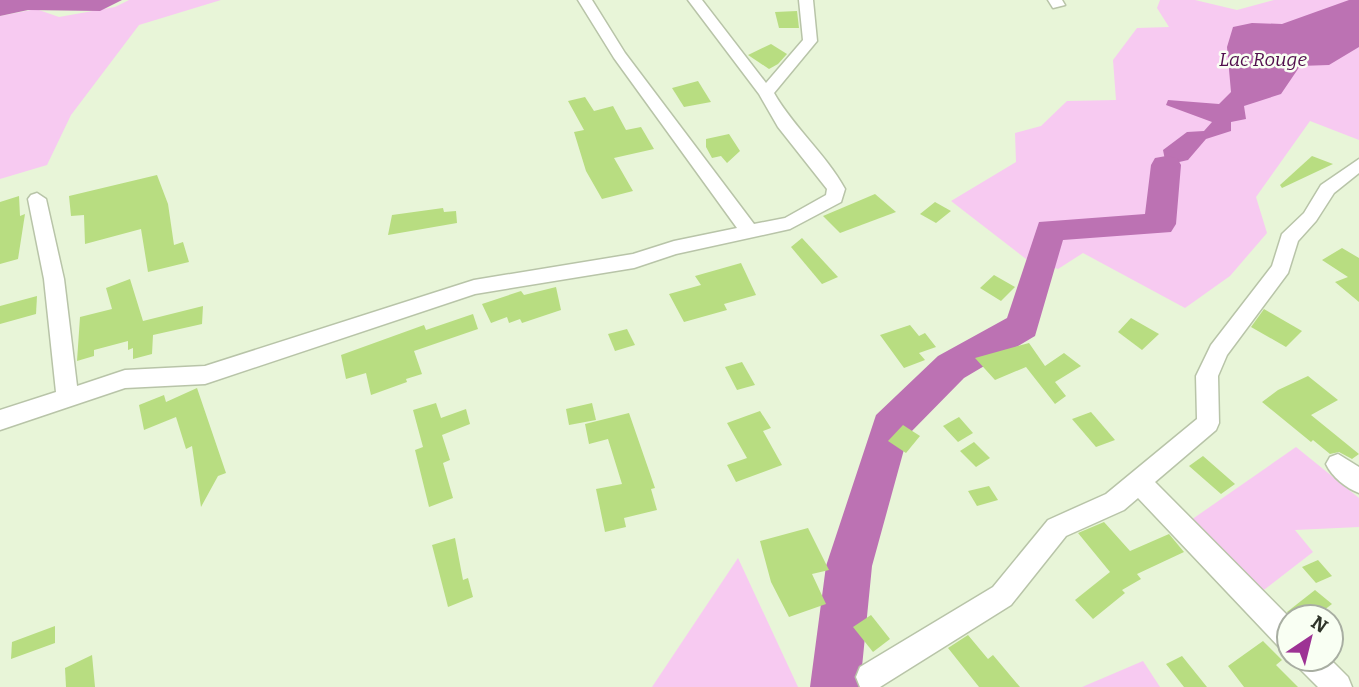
<svg xmlns="http://www.w3.org/2000/svg" width="1359" height="687" font-family="Bitter,serif">
<style>
.green{fill:#f7caf1}
.water{fill:#bc72b3}
.lines{fill:none;stroke-linecap:round;stroke-linejoin:round}
.river{fill:#bc72b3;fill-rule:evenodd}
.building{fill:#b8dd81}
.minor-casing{stroke:#b8c4a8;stroke-width:3}
.minor{fill:#fff;fill-rule:evenodd}
.labels{text-anchor:middle;stroke-width:5;stroke-linejoin:round;paint-order:stroke}
.far-water-label{font-size:19px;font-style:italic;fill:#500d4c;stroke:#f9fff3}
</style>
<rect width="100%" height="100%" fill="#e8f5d8"/>
<g class="green">
<polygon points="129,0 221,0 139,25 71,115 47,165 0,179 0,16 36,9 59,17 115,7"/>
<polygon points="1160,0 1195,0 1237,10 1274,0 1359,0 1359,140 1310,121 1256,197 1267,233 1230,276 1185,308 1083,253 1058,269 1026,259 951,201 1016,162 1015,133 1041,126 1067,101 1116,100 1113,60 1137,28 1169,27 1157,8"/>
<polygon points="1296,447 1359,498 1359,527 1295,530 1313,552 1256,596 1191,520"/>
<polygon points="738,558 798,687 652,687"/>
<polygon points="1143,661 1160,687 1082,687"/>
</g>
<g class="water">
<polygon points="0,0 122,0 100,11 28,10 0,16"/>
<polygon points="1349,0 1359,0 1359,47 1329,65 1300,66 1281,94 1244,106 1246,119 1231,122 1231,131 1206,139 1188,160 1166,165 1163,150 1187,132 1204,131 1212,122 1166,105 1168,100 1219,104 1231,92 1227,47 1233,27 1252,23 1282,24"/>
</g>
<g class="lines">
<polygon class="river" points="1166,156 1177,158 1181,165 1176,224 1171,232 1063,240 1035,336 964,378 908,435 872,566 860,687 810,687 826,566 876,415 938,356 1007,318 1039,222 1145,214 1151,165 1155,158"/>
</g>
<g class="building">
<polygon points="797,11 799,28 779,28 775,12"/>
<polygon points="771,44 787,54 778,64 769,69 748,55"/>
<polygon points="698,81 711,102 684,107 672,88"/>
<polygon points="585,97 594,111 613,106 626,130 641,127 654,149 614,158 633,191 602,199 586,171 574,132 584,130 568,101"/>
<polygon points="729,134 740,151 727,163 721,156 712,158 706,147 706,139"/>
<polygon points="1312,156 1333,164 1282,188 1280,185"/>
<polygon points="157,175 168,204 174,245 183,242 189,262 148,272 141,229 85,244 84,215 71,216 69,196"/>
<polygon points="875,194 896,212 840,233 823,216"/>
<polygon points="19,196 20,216 25,214 18,259 0,264 0,202"/>
<polygon points="935,202 951,211 936,223 920,214"/>
<polygon points="443,208 444,212 456,211 457,223 388,235 392,215"/>
<polygon points="802,238 838,277 822,284 791,247"/>
<polygon points="1342,248 1359,258 1359,302 1335,282 1348,277 1322,260"/>
<polygon points="741,263 756,295 724,304 727,310 684,322 669,294 701,285 695,276"/>
<polygon points="994,275 1015,287 1001,301 980,288"/>
<polygon points="130,279 143,321 203,306 202,324 153,335 152,354 133,359 133,348 128,350 128,341 94,350 94,356 77,361 80,317 112,309 106,288"/>
<polygon points="556,287 561,310 522,323 520,319 509,323 507,317 491,323 482,304 521,291 524,295"/>
<polygon points="37,296 36,314 0,324 0,306"/>
<polygon points="1264,309 1302,331 1286,347 1251,327"/>
<polygon points="473,314 478,329 414,351 422,374 406,379 407,382 371,395 366,373 346,379 341,355 424,325 426,330"/>
<polygon points="1131,318 1159,334 1142,350 1118,332"/>
<polygon points="910,325 919,336 925,333 936,347 919,353 925,360 904,368 880,335"/>
<polygon points="627,329 635,345 615,351 608,334"/>
<polygon points="1029,343 1045,366 1064,353 1081,366 1055,382 1066,396 1055,404 1026,367 995,380 975,358"/>
<polygon points="742,362 755,385 737,390 725,367"/>
<polygon points="1308,376 1338,400 1311,415 1359,454 1352,459 1339,452 1330,454 1313,440 1311,442 1262,402 1278,390"/>
<polygon points="197,388 226,473 218,476 201,507 192,446 186,449 176,417 144,430 139,405 164,395 166,402"/>
<polygon points="436,403 441,418 466,409 470,424 442,435 450,460 443,463 453,498 429,507 415,450 423,447 413,410"/>
<polygon points="592,403 596,420 569,425 566,409"/>
<polygon points="760,411 771,428 763,431 782,465 736,482 727,465 747,458 727,423"/>
<polygon points="1091,412 1115,440 1096,447 1072,419"/>
<polygon points="629,413 655,488 651,489 657,510 624,518 626,527 605,532 596,489 622,484 608,439 589,444 585,424"/>
<polygon points="959,417 973,433 958,442 943,426"/>
<polygon points="903,425 920,436 906,453 888,441"/>
<polygon points="974,442 990,458 976,467 960,451"/>
<polygon points="1203,456 1235,484 1221,494 1189,466"/>
<polygon points="989,486 998,500 977,506 968,491"/>
<polygon points="1104,522 1130,551 1169,534 1184,552 1137,574 1141,579 1122,590 1125,593 1093,619 1075,600 1110,572 1078,533"/>
<polygon points="808,528 829,570 812,574 826,604 789,617 771,582 760,541"/>
<polygon points="455,538 463,580 468,578 473,597 448,607 432,545"/>
<polygon points="1318,560 1332,576 1316,583 1302,567"/>
<polygon points="1315,590 1332,604 1315,617 1292,617 1287,612"/>
<polygon points="871,615 890,639 873,652 853,627"/>
<polygon points="55,626 55,643 11,659 12,642"/>
<polygon points="968,635 988,659 993,655 1020,687 979,687 948,648"/>
<polygon points="1263,641 1282,660 1276,665 1298,687 1244,687 1228,666"/>
<polygon points="92,655 95,687 66,687 65,668"/>
<polygon points="1182,656 1207,687 1184,687 1166,664"/>
</g>
<g class="lines">
<defs>
<g id="minor">
<path d="M578 0H592L625 53 754 224 785 218 826 195 827 189 778 127 759 94 688 0H702L766 83 803 40 799 0H813L817 41 774 93C794 128 826 154 845 189L841 202 790 229 676 254 634 268 475 294 205 384 125 388 0 430V410L56 392 44 279 28 199 31 195 37 193 46 199 64 279 77 386 125 370 205 366 474 280 633 254 674 241 737 228 614 58Z"/>
<polygon points="1048,0 1062,0 1065,5 1053,8"/>
<polygon points="1359,159 1359,173 1334,193 1316,221 1298,241 1288,273 1227,355 1218,376 1219,423 1216,430 1155,482 1289,617 1289,651 1279,647 1138,498 1124,510 1066,536 1011,605 880,687 860,687 856,677 860,667 993,587 1048,520 1106,494 1197,419 1196,376 1211,345 1272,266 1282,234 1304,213 1321,185"/>
<path d="M1338 454 1359 467V493C1346 488 1332 477 1326 464L1330 457Z"/>
<polygon points="1296,659 1330,659 1348,677 1352,687 1318,687 1300,669"/>
</g>
</defs>
<use href="#minor" class="minor-casing"/>
<use href="#minor" class="minor"/>
</g>
<g class="labels">
<g class="far-water-label">
<text x="1263" y="66">Lac Rouge</text>
</g>
</g>
<g transform="translate(1310 638) rotate(35)"><circle r="33" fill="#f9fff3" stroke="#a8aea2" stroke-width="2"/>
<path d="M0-5L12 26L0 18L-12 26Z" fill="#9d3394"/>
<text y="-10" font-size="19" font-weight="bold" text-anchor="middle" fill="#2f3429">N</text>
</g>
</svg>
